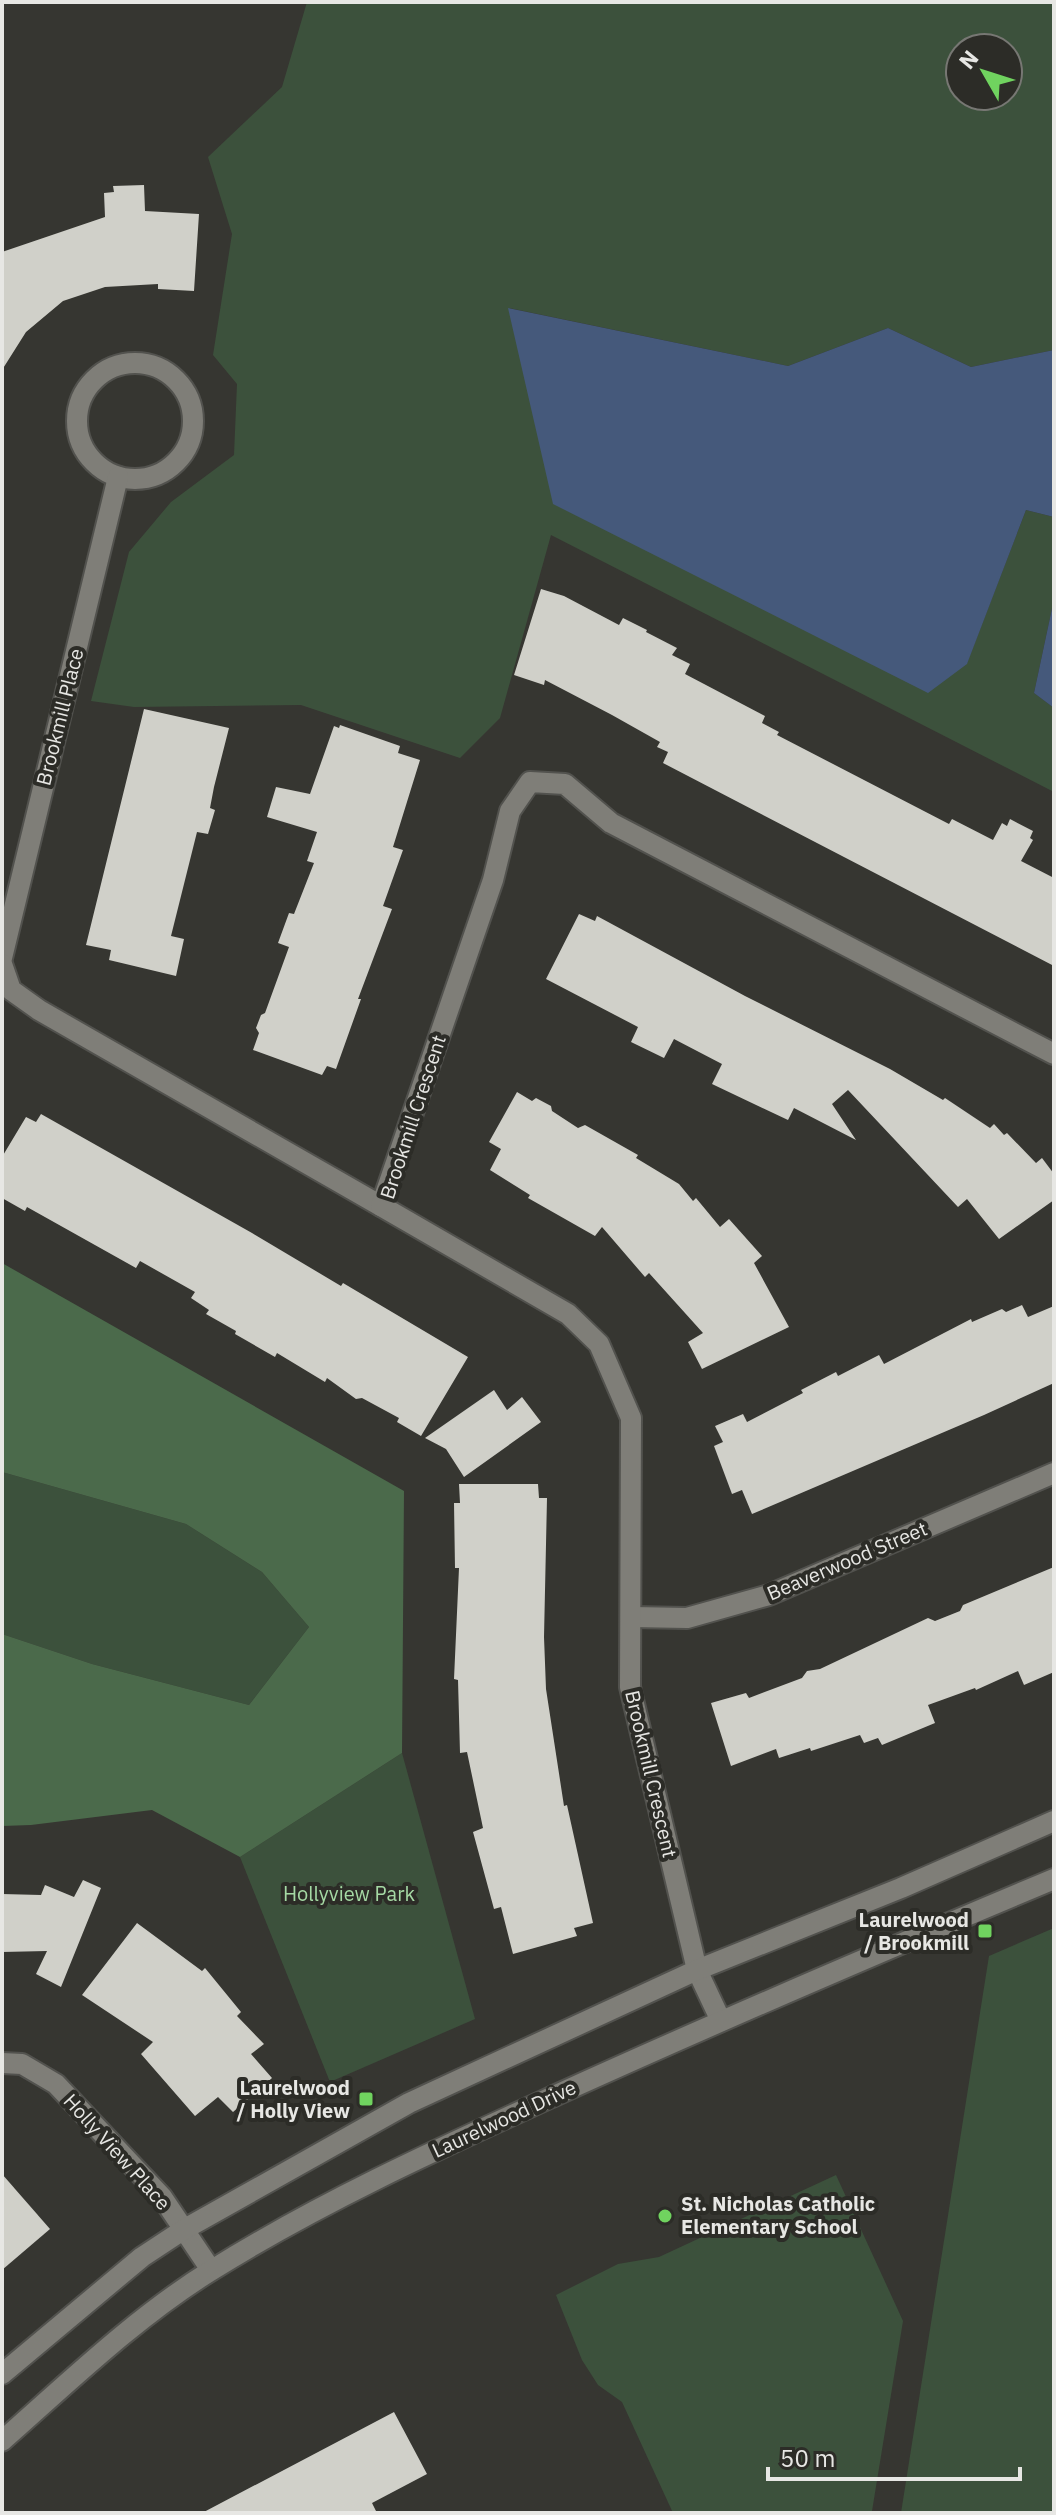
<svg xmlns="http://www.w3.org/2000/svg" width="1056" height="2515" font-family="'IBM Plex Sans',sans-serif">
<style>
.green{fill:#3c513c;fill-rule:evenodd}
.forest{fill:#4b6a4b}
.water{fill:#45597b}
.building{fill:#d0d0c9}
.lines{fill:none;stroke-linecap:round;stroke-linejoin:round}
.minor-casing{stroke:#52524e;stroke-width:24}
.tertiary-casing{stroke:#52524e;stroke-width:24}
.minor{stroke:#7f7e78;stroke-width:20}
.tertiary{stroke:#7f7e78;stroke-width:20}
.poi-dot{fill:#70d35f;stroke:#2c2c27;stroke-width:3}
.labels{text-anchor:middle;stroke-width:8;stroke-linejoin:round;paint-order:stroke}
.street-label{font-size:20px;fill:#e7e7e4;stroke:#2c2c27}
.park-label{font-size:20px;fill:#a5d9a4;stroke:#2c2c27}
.poi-label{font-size:20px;font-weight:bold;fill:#e7e7e4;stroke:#2c2c27;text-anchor:end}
</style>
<rect width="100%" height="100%" fill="#363631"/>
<g class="green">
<path d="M307 2H1054V350L971 367 888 328 788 366 509 308 967 663 1026 510 1054 517V599L1034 693 1054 708V792L551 535 500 718 460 758 301 705 134 707 91 701 129 552 171 502 234 455 237 384 213 355 232 234 208 157 282 87ZM960 48H1008V96H960Z"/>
<polygon points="2,1472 186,1524 262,1572 309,1627 249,1705 92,1664 2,1634"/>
<polygon points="402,1753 475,2019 330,2082 240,1857"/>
<polygon points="1054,1928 1054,2513 901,2513 989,1956"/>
<polygon points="836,2175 903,2321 872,2511 866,2513 673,2513 622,2402 598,2385 582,2360 556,2295 618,2264 659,2257"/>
</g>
<polygon class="forest" points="2,1263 404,1491 402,1753 240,1857 152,1810 31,1825 2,1826 2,1634 92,1664 249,1705 309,1627 262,1572 186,1524 2,1472"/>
<g class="water">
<polygon points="508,308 788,366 888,328 971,367 1054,350 1054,517 1026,510 967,664 928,693 553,504"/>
<polygon points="1054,599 1054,708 1034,693"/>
</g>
<g class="building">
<polygon points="144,185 145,211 199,214 194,291 158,289 158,284 105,287 63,301 26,332 2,370 2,252 105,217 104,193 114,192 113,186"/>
<polygon points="541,589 564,596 619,625 623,618 647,630 646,632 677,648 672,655 690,664 685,674 765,716 762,723 779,732 777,735 949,824 952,819 993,840 1002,823 1007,826 1010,819 1033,831 1030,838 1033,840 1021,861 1054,878 1054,966 663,763 668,752 657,747 660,742 612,715 545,680 544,685 514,675"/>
<polygon points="144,709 229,728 214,787 210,808 215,810 208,834 197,832 171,936 184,939 176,976 109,960 111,950 86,945"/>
<polygon points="340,725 400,746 398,753 420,760 393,847 403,850 383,906 392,909 358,999 361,999 336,1069 327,1066 322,1075 253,1050 259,1033 256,1028 261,1015 265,1013 289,947 278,943 289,913 294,914 314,863 307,861 317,832 267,817 276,787 310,794 334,726 339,728"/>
<polygon points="579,914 595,921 597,916 745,996 890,1069 943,1100 945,1098 990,1128 994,1124 1004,1135 1007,1133 1036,1163 1042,1158 1054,1174 1054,1200 999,1239 967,1199 958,1207 848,1090 832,1104 856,1140 794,1108 788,1120 712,1084 722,1064 674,1039 664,1058 631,1042 638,1027 546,979"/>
<polygon points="517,1092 532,1101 536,1098 551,1106 552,1111 578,1128 585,1125 638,1155 636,1158 679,1184 693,1201 696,1198 720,1227 729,1219 762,1256 754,1263 789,1327 702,1369 688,1342 703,1333 649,1273 645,1277 602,1227 595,1236 528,1198 530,1195 490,1170 501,1149 489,1142"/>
<polygon points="41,1114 252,1233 341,1286 343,1283 468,1357 421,1436 397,1422 399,1418 362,1398 356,1399 327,1378 325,1382 277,1353 275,1357 235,1334 236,1331 206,1314 209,1310 191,1298 195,1292 140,1261 136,1268 27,1207 25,1211 2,1198 2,1157 26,1117 36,1122"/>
<polygon points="1022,1305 1028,1317 1054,1306 1054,1383 984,1415 752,1514 742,1490 732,1494 714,1446 723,1442 715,1426 743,1414 747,1422 803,1393 801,1390 836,1372 838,1376 879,1355 884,1364 971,1319 972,1322 1002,1309 1006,1312"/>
<polygon points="494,1390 507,1410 522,1397 541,1422 464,1477 446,1449 425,1438"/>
<polygon points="459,1484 538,1484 539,1498 547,1498 544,1637 546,1689 564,1806 567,1805 593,1923 574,1928 577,1936 513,1954 501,1907 494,1909 473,1832 483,1828 467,1752 460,1753 458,1680 454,1679 459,1568 455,1568 454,1503 460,1503"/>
<polygon points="1054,1567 1054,1672 1024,1685 1018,1671 976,1690 975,1688 928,1705 935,1723 882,1745 878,1738 864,1743 860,1735 811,1751 810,1748 779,1758 776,1749 731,1766 711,1703 746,1693 749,1698 802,1678 807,1671 820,1669 928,1618 935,1621 960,1611 963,1605"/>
<polygon points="83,1880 101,1888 61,1987 36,1974 47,1951 2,1952 2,1894 41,1895 45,1885 74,1897"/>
<polygon points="137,1923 202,1971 205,1968 241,2012 237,2016 264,2044 251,2054 272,2078 233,2112 218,2097 195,2116 141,2054 153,2042 82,1995"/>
<polygon points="2,2174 50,2229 2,2270"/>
<polygon points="394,2412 427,2474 372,2503 377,2513 202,2513"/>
</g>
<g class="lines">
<defs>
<g id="minor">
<circle cx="135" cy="421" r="58"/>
<polyline points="2,958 118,477"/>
<polyline points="2,964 11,990 39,1010 381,1206"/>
<polyline points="632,1617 687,1618 769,1595 1054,1473"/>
<polyline points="721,2021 697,1970 630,1687 631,1418 599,1344 568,1314 381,1206 493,880 510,811 530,782 565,784 611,823 1054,1054"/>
<polyline points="2,2063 22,2064 56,2084 162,2197 211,2270"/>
</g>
<g id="tertiary">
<polyline points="2,2374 142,2257 183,2230 409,2103 697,1970 901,1888 1054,1821"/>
<path d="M2 2441C69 2382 136 2317 212 2270 321 2202 440 2148 556 2095 721 2020 887 1949 1054 1879"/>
</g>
</defs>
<use href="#minor" class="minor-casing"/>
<use href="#tertiary" class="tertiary-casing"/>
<use href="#minor" class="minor"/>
<use href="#tertiary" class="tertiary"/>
</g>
<g class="poi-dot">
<rect x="977" y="1923" width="16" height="16" rx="4"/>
<rect x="358" y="2091" width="16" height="16" rx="4"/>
<circle cx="665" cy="2216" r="8"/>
</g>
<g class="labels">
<g class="street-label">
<text transform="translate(60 717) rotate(-76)" y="7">Brookmill Place</text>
<text transform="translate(413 1117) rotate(-72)" y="7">Brookmill Crescent</text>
<text transform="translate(847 1561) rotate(-23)" y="7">Beaverwood Street</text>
<text transform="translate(651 1774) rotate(77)" y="7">Brookmill Crescent</text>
<text transform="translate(504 2119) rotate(-25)" y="7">Laurelwood Drive</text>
<text transform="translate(117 2152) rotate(48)" y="7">Holly View Place</text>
</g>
<g class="park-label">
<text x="349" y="1901">Hollyview Park</text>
</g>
<g class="poi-label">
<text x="969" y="1927">Laurelwood<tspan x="969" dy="23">/ Brookmill</tspan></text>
<text x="350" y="2095">Laurelwood<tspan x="350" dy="23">/ Holly View</tspan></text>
<text x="681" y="2211" text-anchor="start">St. Nicholas Catholic<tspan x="681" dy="23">Elementary School</tspan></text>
</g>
</g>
<rect width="1056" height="2515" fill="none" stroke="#e7e7e4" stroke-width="8"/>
<g transform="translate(984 72) rotate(309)"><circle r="38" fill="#2c2c27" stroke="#777773" stroke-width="2"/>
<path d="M0-6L14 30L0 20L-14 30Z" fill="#70d35f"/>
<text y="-12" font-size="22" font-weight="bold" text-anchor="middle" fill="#e7e7e4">N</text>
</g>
<path d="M768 2467v12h252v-12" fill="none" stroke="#e7e7e4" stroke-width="4"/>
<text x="780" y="2467" font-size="24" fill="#e7e7e4" stroke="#2c2c27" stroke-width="6" paint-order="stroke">50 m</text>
</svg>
